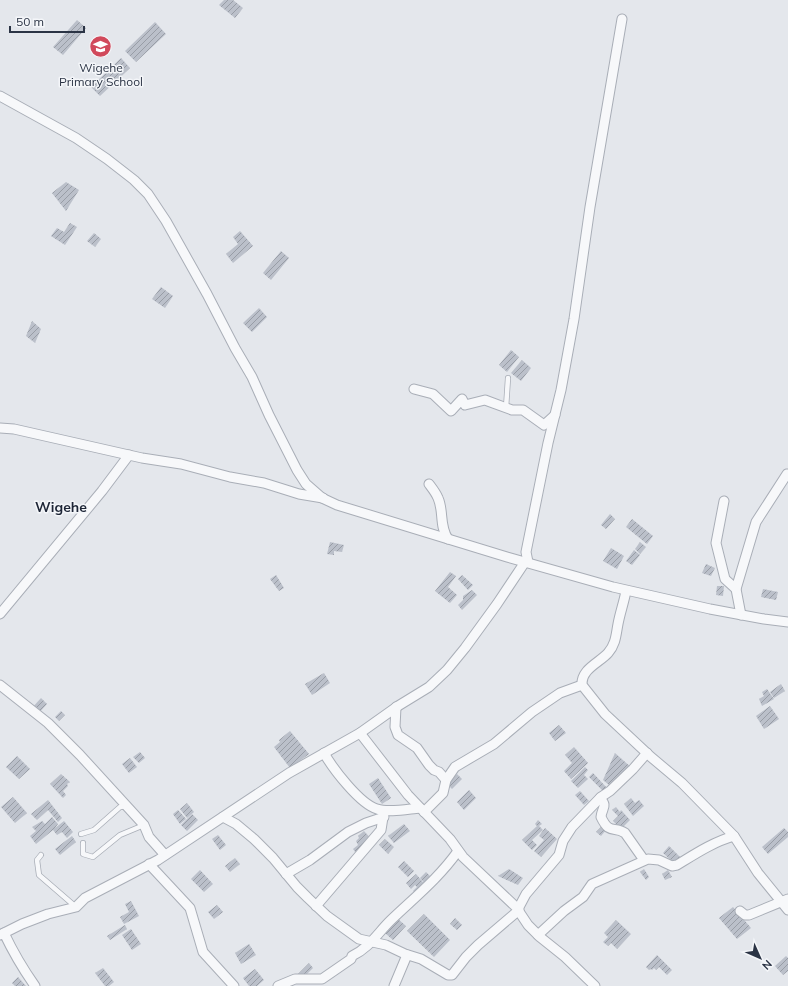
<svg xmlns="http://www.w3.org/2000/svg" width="788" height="986" font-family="Mulish,sans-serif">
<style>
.building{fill:url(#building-hatch)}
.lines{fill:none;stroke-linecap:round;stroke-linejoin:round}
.service-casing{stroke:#a9aeb7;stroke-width:6}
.minor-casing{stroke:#a9aeb7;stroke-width:11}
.service{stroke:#f7f8fa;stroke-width:4.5}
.minor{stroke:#f7f8fa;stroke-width:9}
.labels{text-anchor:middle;stroke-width:3;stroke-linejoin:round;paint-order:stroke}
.poi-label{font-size:12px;fill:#2b3445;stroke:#f4f6f9}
.quarter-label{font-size:14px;font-weight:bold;fill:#1d2536;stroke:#f4f6f9}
</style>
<defs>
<pattern id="building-hatch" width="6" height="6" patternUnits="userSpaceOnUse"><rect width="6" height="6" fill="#bbc0ca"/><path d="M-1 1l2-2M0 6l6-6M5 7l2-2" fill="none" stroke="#989da6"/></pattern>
</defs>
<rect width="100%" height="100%" fill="#e4e7ec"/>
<g class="building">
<polygon points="224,0 233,0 243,8 235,18 219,5"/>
<polygon points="77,20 86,28 63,55 53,47"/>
<polygon points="155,22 166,34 136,62 125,51"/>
<polygon points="121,58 130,68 100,96 91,87"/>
<polygon points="66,182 79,190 66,211 52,193"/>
<polygon points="70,223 77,227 65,245 51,236 57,228 64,232"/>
<polygon points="240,231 253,246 233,263 226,254 238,244 233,237"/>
<polygon points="94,233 101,239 95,247 87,241"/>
<polygon points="281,251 289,258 271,280 263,273"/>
<polygon points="161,287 173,296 165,308 152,299"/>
<polygon points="259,308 267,317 252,332 243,323"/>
<polygon points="32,321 41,329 35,343 26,336"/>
<polygon points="511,350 519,357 507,372 499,365"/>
<polygon points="522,360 531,368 521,381 511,373"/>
<polygon points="610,514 615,519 606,529 601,525"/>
<polygon points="632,519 653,536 647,544 626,527"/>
<polygon points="330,542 344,545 342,552 334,551 334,555 327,554"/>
<polygon points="640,542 646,547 640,554 635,549"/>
<polygon points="611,548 624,556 617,569 603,561"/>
<polygon points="634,550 640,555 632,565 626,561"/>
<polygon points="706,564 715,568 711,576 702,573"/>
<polygon points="450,572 456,576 448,587 457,595 450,603 435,591"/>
<polygon points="276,575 284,588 279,591 270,579"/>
<polygon points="462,575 473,585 468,590 458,579"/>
<polygon points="717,586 724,586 723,596 716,595"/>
<polygon points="763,589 778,592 776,600 761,597"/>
<polygon points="472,590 477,595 462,610 458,605 463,600 463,596"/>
<polygon points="324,673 330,683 312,695 305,684"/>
<polygon points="781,684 785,691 774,698 770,692"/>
<polygon points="767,689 774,699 762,706 759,699 764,696 762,692"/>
<polygon points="41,698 47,704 38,714 32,708"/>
<polygon points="770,706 779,719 764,729 756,716"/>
<polygon points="61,711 65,715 59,721 55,717"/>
<polygon points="559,725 566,733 555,741 549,733"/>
<polygon points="290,731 309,754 290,768 274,747 280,742 279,740"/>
<polygon points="574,747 588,763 571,779 564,771 572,763 565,755"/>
<polygon points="140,752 145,758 139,763 133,757"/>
<polygon points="615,753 633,769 615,790 603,780"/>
<polygon points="17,756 30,769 19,779 6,767"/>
<polygon points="130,758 137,767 129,773 122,764"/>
<polygon points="585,767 588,770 584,775 588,779 578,788 571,781"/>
<polygon points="593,773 607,788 604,792 589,777"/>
<polygon points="61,774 70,782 67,784 68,786 63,791 66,795 63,798 50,784"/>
<polygon points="457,774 462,779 452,789 447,784"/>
<polygon points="378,778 391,798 382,804 369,784"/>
<polygon points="469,790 476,798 464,810 457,802"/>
<polygon points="580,791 589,801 584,805 575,795"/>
<polygon points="13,797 27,813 15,823 1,807"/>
<polygon points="631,798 635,803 639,800 644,806 633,816 624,804"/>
<polygon points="48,800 62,818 58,822 48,810 37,820 31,814"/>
<polygon points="187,803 194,812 187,818 180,809"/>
<polygon points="616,807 620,812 621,810 630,820 621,829 613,821 618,816 612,810"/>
<polygon points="178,810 186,819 180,824 173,814"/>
<polygon points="192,814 198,820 187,831 181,825"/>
<polygon points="52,817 58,824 55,828 64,821 73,832 67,838 62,832 57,835 53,830 36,844 30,836 36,831 32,827 42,821 45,824"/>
<polygon points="538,820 542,824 539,826 543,830 532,840 537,845 532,850 522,840 537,826 535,824"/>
<polygon points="404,824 410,831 394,843 388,836"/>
<polygon points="603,825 607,829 601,836 596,832"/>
<polygon points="545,828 557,839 541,857 534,851 544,840 539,836"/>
<polygon points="784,828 788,832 788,837 768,854 762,847"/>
<polygon points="364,831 375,843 359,857 353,849 358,845 356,841 359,838 358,836"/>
<polygon points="218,835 226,845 220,850 212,839"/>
<polygon points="72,836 76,842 60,855 55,849"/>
<polygon points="385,839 394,847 388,854 379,845"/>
<polygon points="669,846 680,857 674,863 663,853"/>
<polygon points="235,858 240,864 230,872 225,866"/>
<polygon points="404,861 414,871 408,877 398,867"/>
<polygon points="509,869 523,878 518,885 498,876"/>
<polygon points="644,869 649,877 646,880 640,872"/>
<polygon points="200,870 213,884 204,892 191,879"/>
<polygon points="668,870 672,877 665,880 662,874"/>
<polygon points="426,872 430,876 433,874 437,879 428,887 420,878"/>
<polygon points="416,874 427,887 418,896 413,891 417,887 415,885 411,889 406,883"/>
<polygon points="131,901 139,916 124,924 120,917 129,912 125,904"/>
<polygon points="217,905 223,912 214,919 208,912"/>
<polygon points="733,907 751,928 737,939 719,918"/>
<polygon points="424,914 450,940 434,957 407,931"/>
<polygon points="455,918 462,925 457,930 450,924"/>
<polygon points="398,919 406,926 393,940 385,933"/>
<polygon points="616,920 631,934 617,949 611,943 608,946 603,942 608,937 604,933"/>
<polygon points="125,925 127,929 110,940 107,936"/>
<polygon points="131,929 141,944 132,950 122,935"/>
<polygon points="249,944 256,955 241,964 235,953"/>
<polygon points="657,955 672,970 667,975 659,967 656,970 654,968 652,970 651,969 649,970 646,967"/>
<polygon points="786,956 788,958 788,971 783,975 775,966"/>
<polygon points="309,963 313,968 302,979 298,974"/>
<polygon points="103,968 114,982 109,986 105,986 95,973"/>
<polygon points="255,969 264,980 257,986 249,986 243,978"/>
<polygon points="18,977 26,986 15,986 12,983"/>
</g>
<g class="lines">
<defs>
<g id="service">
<polyline points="506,408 508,378"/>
<polyline points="81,834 94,830 120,807 127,806"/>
<polyline points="83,843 83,854 93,857 120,835 144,825"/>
<polyline points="41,855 37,860 39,875 76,907"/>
</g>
<g id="minor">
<polyline points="0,96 76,138 107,159 134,180 148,194 166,221 207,294 235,348 252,377 269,415 297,470 306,484 322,498 337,505 507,557 613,587 710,609 764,619 788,622"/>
<polyline points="414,389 433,394 451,411 462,399 465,405 485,400 512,410 523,410 544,425 555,415"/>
<polyline points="0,428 14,429 142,458 181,464 230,477 264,483 299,494 323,498"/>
<path d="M429 484C432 488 436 493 438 498 444 511 439 526 448 539"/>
<polyline points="724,501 716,543 725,579 736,589"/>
<polyline points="528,562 526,552 548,443 561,390 574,319 590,207 622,19"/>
<path d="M626 591C624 602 620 613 618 624 616 634 616 644 608 653 599 663 581 669 582 685L605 714 651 757 682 783 734 836 758 873 788 910"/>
<polyline points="0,614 102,491 129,455"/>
<polyline points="741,615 736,589 756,522 787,474"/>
<polyline points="0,685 48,723 80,755 144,825 149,837 165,855"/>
<polyline points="396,707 395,727 398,735 417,748 429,765 434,770 439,772 446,780"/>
<polyline points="360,733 408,795 450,839 463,857 516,907 528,925 540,937 565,957 595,986"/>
<path d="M324 753C333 769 360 804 377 809 388 813 408 809 420 808"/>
<path d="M600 798C608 807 602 807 601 817 610 836 614 825 625 833L644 860"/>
<polyline points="424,812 443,793 446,780 455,767 494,744 532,712 560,693 582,685"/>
<polyline points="223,817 236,824 254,839 273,858 297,887 308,898 327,916 359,939 386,945 405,954 421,959 448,975 452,975 466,957 478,945 519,910"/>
<polyline points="149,864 190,908 203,952 234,986"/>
<polyline points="286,874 310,860 348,832 366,823 384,817"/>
<polyline points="316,906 381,830 384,811"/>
<polyline points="518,909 526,894 559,855 563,841 572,827 601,797 610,791 633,769 647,753"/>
<polyline points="740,911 745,915 749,915 788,899"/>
<path d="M4 933C13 952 23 969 35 986"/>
<polyline points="0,935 22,924 48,914 76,907 85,898 158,860 289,773 360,733 398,706 429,687 447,670 465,648 497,604 525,562"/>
<path d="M538 935 564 911 583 897 592 884 648 859 659 860 672 866 677 865C695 854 713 842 734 836"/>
<path d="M278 986 295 979H322L351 959 352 956C369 948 377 934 390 921 414 898 439 878 458 851"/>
<polyline points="394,986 407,955"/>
</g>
</defs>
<use href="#service" class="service-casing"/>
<use href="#minor" class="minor-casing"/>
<use href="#service" class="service"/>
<use href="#minor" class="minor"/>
</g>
<defs>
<symbol id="school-disc" viewBox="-11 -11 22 22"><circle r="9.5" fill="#d1495b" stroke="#f4f6f9"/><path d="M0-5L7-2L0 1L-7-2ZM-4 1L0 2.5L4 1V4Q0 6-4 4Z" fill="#fff"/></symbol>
</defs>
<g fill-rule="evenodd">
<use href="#school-disc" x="88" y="34" width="25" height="25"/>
</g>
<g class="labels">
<g class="poi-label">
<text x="101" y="72">Wigehe<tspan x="101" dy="14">Primary School</tspan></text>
</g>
<g class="quarter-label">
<text x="61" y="512">Wigehe</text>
</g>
</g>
<g transform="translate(760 958) rotate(135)" stroke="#f4f6f9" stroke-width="3" paint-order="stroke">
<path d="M0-3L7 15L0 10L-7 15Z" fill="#2b3445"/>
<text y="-6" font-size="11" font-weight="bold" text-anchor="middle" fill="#2b3445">N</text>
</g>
<path d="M10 26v6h74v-6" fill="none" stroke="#2b3445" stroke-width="2"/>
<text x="16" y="26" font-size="12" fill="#2b3445" stroke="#f4f6f9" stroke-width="3" paint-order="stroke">50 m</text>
</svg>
